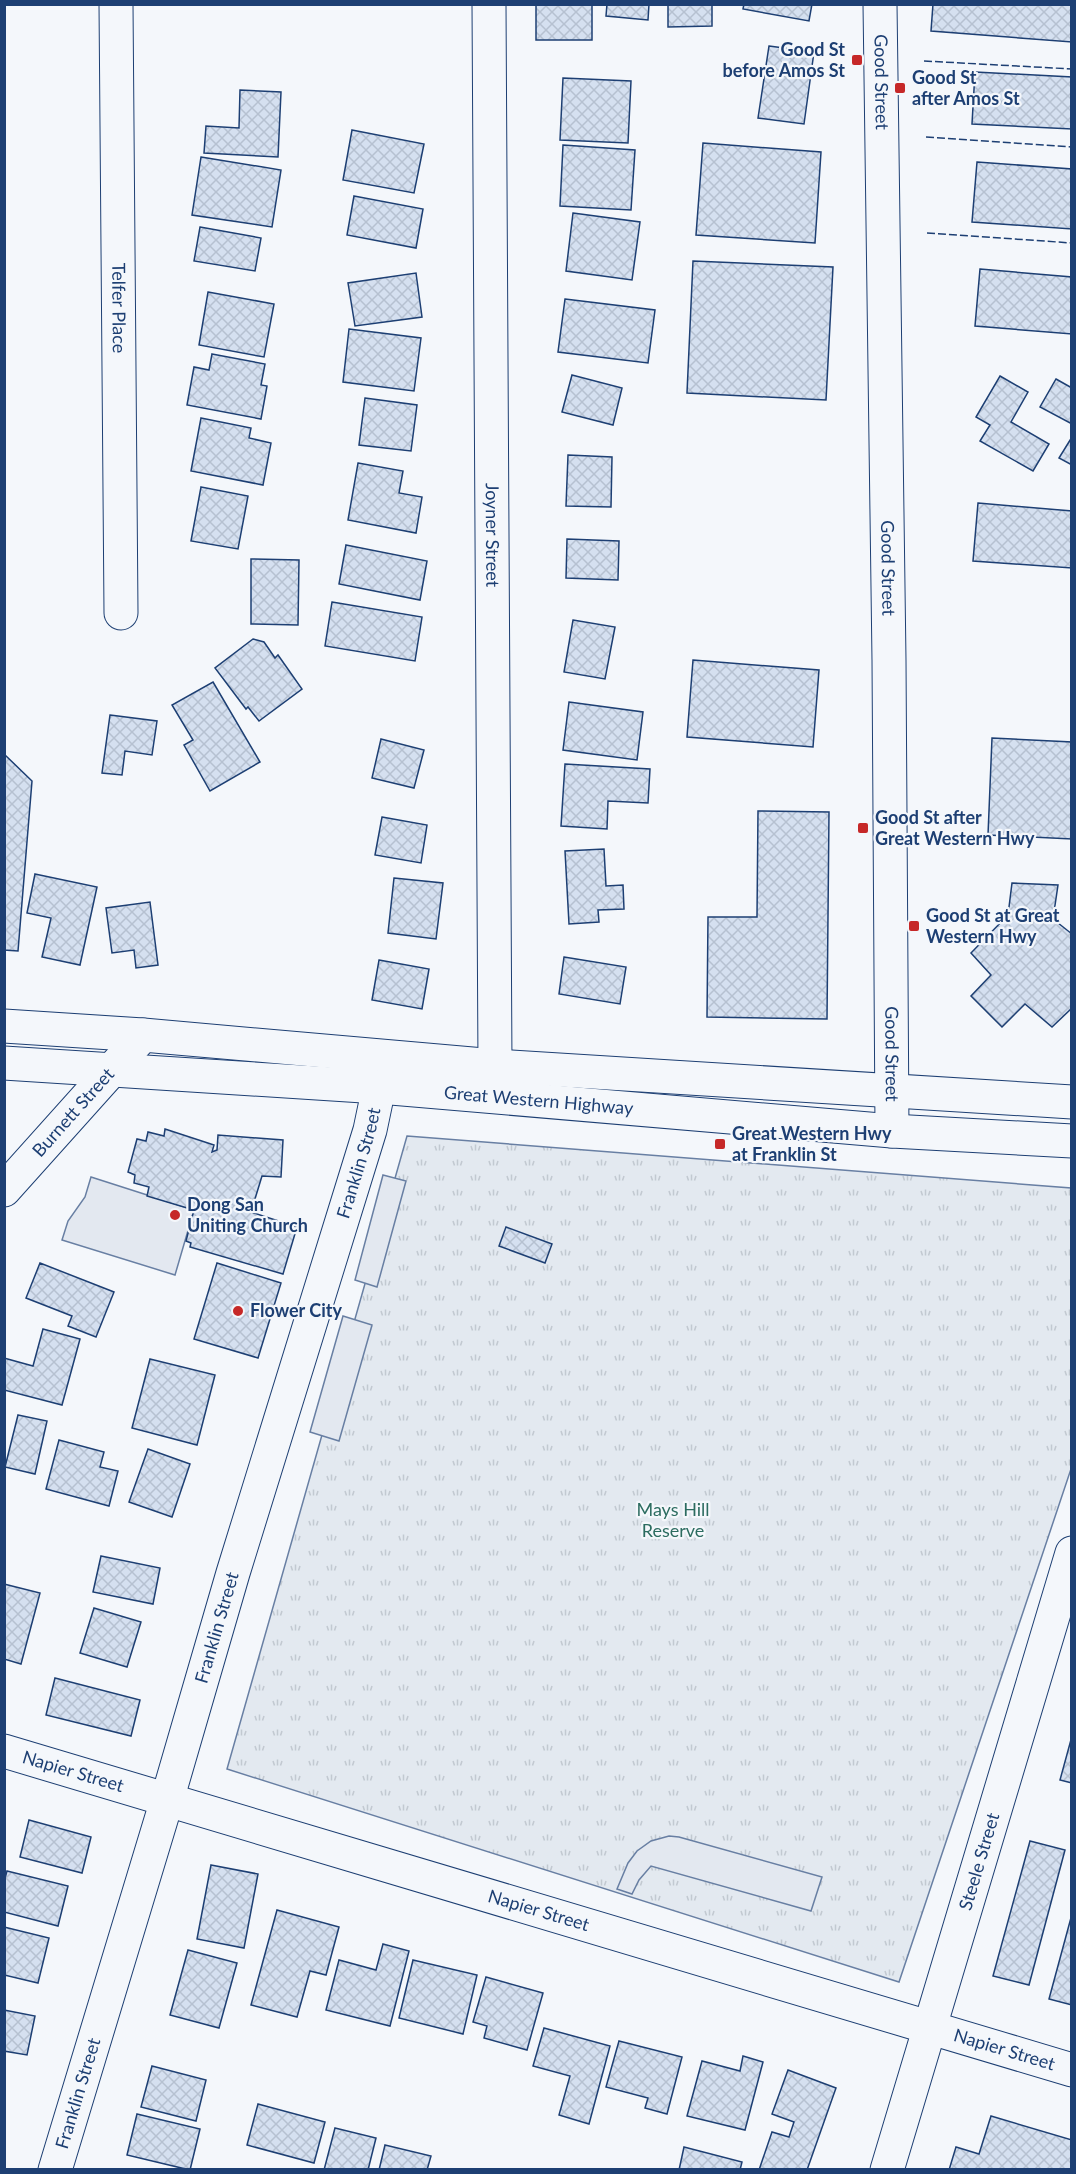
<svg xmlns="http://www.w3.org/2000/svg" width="1076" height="2174" font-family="Lato,sans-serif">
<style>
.park{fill:url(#park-tufts);stroke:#687fa3;stroke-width:1.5}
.parking{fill:#e3e8f0;stroke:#687fa3;stroke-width:1.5}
.building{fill:url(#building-cross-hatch);stroke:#1d3f73;stroke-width:1.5}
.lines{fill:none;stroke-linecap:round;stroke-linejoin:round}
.minor-casing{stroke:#1d3f73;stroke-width:35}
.major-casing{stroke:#1d3f73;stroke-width:35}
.highway-casing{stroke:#1d3f73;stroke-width:35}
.minor{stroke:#f4f7fb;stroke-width:33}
.major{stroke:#f4f7fb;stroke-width:33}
.highway{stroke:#f4f7fb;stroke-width:33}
.fence{stroke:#1d3f73;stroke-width:1.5;stroke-dasharray:8 3;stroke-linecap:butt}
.poi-dot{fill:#c62828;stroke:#f4f7fb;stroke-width:2}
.labels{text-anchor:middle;stroke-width:4.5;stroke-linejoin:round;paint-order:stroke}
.poi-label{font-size:18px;font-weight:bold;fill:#1d3f73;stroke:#f4f7fb;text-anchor:start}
.street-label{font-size:18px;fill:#1d3f73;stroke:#f4f7fb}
.park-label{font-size:18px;fill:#2c6c60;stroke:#f4f7fb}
</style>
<defs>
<pattern id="park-tufts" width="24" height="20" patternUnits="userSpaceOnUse" patternTransform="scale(1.5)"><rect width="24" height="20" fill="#e3e9f0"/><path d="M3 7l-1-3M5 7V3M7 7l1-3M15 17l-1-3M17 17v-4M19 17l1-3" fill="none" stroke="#c2c9d1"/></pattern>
<pattern id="building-cross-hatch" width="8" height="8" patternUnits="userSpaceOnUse" patternTransform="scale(1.5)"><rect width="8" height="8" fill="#d5e0f0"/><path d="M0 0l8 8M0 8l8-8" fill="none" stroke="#b6c1d1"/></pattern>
</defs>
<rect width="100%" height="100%" fill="#f4f7fb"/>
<polygon class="park" points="407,1136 1071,1188 1071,1469 899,1982 227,1769"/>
<g class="parking">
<polygon points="383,1175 406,1181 377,1287 355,1280"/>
<polygon points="91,1177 194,1210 175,1275 62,1240 68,1221 85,1197"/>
<polygon points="343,1316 372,1325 339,1441 310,1432"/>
<polygon points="669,1836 679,1837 822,1877 811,1911 651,1866 639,1880 632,1894 617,1889 628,1863 637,1851 651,1841"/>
</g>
<g class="building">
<rect x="536" y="4" width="56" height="36"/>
<polygon points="607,4 649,4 648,20 606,16"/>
<polygon points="668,4 712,4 712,26 668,27"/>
<polygon points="744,4 812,4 809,21 743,9"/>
<polygon points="933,4 1072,4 1072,42 931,31"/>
<polygon points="769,46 814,52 804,124 758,118"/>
<polygon points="975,72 1072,77 1072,129 972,124"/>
<polygon points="563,78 631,81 628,143 560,140"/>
<polygon points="240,90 281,92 278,157 204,153 206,126 239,128"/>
<polygon points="352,130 424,144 414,193 343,180"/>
<polygon points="703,143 821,152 815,243 696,235"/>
<polygon points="563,145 635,150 631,210 560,206"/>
<polygon points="201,157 281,170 272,227 192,215"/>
<polygon points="977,162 1072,169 1072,229 972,222"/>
<polygon points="354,196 423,209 416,248 347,235"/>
<polygon points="573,213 640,222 632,280 566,271"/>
<polygon points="200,227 261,238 255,271 194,261"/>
<polygon points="693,261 833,267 826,400 687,393"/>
<polygon points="980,269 1072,277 1072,334 975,326"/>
<polygon points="416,273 422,317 355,326 348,283"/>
<polygon points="208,292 274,304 264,357 199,345"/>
<polygon points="565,299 655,310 648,363 558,352"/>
<polygon points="349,329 421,338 414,391 343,382"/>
<polygon points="212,354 265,364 261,385 267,386 261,419 187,405 194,367 209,370"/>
<polygon points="572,375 622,388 613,425 562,412"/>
<polygon points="1000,376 1028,392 1011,422 1049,444 1033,471 980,441 990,425 976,417"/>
<polygon points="1056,379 1072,388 1072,424 1040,407"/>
<polygon points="365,398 417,405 411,451 359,445"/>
<polygon points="201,418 251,428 249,438 271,443 263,485 191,471"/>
<polygon points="1072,437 1072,465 1059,458"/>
<polygon points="568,455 612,457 611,507 566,506"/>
<polygon points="358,463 403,471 399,493 422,497 416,533 348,520"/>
<polygon points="201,487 248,496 238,549 191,541"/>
<polygon points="978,503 1072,511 1072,568 973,561"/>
<polygon points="567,539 619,541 618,580 566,578"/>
<polygon points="346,545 427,561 420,600 339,584"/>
<polygon points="251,559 299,560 298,625 251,624"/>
<polygon points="332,602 422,617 415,661 325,646"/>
<polygon points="573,620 615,627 605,679 564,672"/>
<polygon points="253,639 264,642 275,658 278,655 302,689 259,721 248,707 246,709 215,668"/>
<polygon points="693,660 819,670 813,747 687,737"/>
<polygon points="213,682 260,762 210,791 184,745 193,740 172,705"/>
<polygon points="569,702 643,712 637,760 563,750"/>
<polygon points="110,715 157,721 152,755 125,751 122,775 102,773"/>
<polygon points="992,738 1072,742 1072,839 988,835"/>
<polygon points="381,739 424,750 414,788 372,778"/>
<polygon points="4,754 32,781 18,951 4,950"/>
<polygon points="565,764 650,769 648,803 608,801 607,829 561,826"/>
<polygon points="758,811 829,812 827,1019 707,1017 708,917 757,917"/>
<polygon points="382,817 427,825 421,863 375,855"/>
<polygon points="604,849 606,886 623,885 624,909 598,910 599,922 569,924 565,851"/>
<polygon points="35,874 97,887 80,965 42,957 51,918 27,913"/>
<polygon points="394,878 443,883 436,939 388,933"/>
<polygon points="1012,883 1058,885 1053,919 1072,934 1072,1008 1052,1027 1025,1004 1002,1027 971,996 991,975 971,953 1008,915"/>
<polygon points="150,902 158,965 136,968 134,950 112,953 106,908"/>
<polygon points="564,957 626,967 620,1004 559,994"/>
<polygon points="379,960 429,969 422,1009 372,1000"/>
<polygon points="165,1129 214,1145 212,1152 217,1150 218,1135 283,1140 281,1177 262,1176 251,1212 297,1227 283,1274 190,1247 191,1243 186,1241 194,1210 147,1196 149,1187 134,1183 135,1175 128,1172 137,1139 146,1141 148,1132 164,1136"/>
<polygon points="506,1227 552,1244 545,1263 499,1246"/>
<polygon points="40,1263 114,1292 96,1337 68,1326 72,1316 26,1298"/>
<polygon points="217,1263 281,1283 258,1358 194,1339"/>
<polygon points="43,1329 80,1339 62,1405 4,1390 4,1358 33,1366"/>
<polygon points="150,1359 215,1375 197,1445 132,1428"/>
<polygon points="18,1415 47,1421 35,1474 5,1467"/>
<polygon points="59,1440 104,1452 100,1467 118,1471 109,1506 46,1489"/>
<polygon points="148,1449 190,1464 172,1517 129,1502"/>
<polygon points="101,1556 160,1568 153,1604 93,1592"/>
<polygon points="4,1584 40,1593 21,1664 4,1659"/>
<polygon points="94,1608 141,1622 127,1667 80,1653"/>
<polygon points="55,1678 140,1700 131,1736 46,1715"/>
<polygon points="1072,1736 1072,1783 1060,1780"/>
<polygon points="29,1820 91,1837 82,1873 20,1857"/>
<polygon points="1030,1841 1065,1850 1029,1985 993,1976"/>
<polygon points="211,1865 258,1874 244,1948 197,1939"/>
<polygon points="7,1871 68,1886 58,1926 4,1912 4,1882"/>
<polygon points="277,1910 339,1927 326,1975 310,1971 297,2017 251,2005"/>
<polygon points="1072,1914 1072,2005 1049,1999"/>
<polygon points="4,1927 49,1938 38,1983 4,1975"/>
<polygon points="383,1944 409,1951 390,2026 326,2010 339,1960 376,1970"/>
<polygon points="188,1950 237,1963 219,2028 170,2015"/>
<polygon points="413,1960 477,1975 463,2034 399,2018"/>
<polygon points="486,1977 543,1993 527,2050 484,2038 487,2026 473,2022"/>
<polygon points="4,2010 35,2016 27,2055 4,2051"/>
<polygon points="544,2028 610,2046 589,2124 559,2115 570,2076 533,2066"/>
<polygon points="619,2041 682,2057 667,2114 645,2108 648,2098 606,2087"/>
<polygon points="743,2056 763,2062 745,2130 687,2116 702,2061 740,2071"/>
<polygon points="152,2066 206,2080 196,2121 141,2107"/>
<polygon points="788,2070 836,2088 807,2170 759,2170 772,2132 789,2137 794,2122 772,2114"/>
<polygon points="258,2104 325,2122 314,2163 247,2145"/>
<polygon points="137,2114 200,2129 190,2170 127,2155"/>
<polygon points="991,2116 1072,2140 1072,2170 949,2170 956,2147 979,2154"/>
<polygon points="335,2128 376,2138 368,2170 324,2170"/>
<polygon points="385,2145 431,2156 427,2170 379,2170"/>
<polygon points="684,2147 742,2162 740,2170 679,2170"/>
</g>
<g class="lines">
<defs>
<g id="minor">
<path id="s1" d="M116 4 121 613"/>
<path id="s2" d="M489 4 495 1066"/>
<path id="s3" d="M880 4 889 660 892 1131"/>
<path id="s4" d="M4 1751 1072 2070"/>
<path id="s5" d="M55 2170 167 1800 233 1573 370 1130 379 1087"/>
<path id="s6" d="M887 2170 1072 1553"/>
</g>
<g id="major">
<path id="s7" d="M4 1190 143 1035"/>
</g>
<g id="highway">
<polyline points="4,1026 143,1035 495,1066 1072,1102"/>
<path id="s8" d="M4 1063 379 1087 892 1131 1072 1141"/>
</g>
</defs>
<use href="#minor" class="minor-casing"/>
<use href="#major" class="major-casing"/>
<use href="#highway" class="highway-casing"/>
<use href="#minor" class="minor"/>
<use href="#major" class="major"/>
<use href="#highway" class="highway"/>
<g class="fence">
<polyline points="924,61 1072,69"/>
<polyline points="926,137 1072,147"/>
<polyline points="927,233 1072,243"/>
</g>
</g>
<g class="poi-dot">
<rect x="851" y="54" width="12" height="12" rx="3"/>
<rect x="894" y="82" width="12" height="12" rx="3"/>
<rect x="857" y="822" width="12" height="12" rx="3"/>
<rect x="908" y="920" width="12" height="12" rx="3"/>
<rect x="714" y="1138" width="12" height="12" rx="3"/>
<circle cx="175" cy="1215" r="6"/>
<circle cx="238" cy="1311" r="6"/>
</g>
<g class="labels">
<g class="poi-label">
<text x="845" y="56" text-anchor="end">Good St<tspan x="845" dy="21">before Amos St</tspan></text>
<text x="912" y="84">Good St<tspan x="912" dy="21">after Amos St</tspan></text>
<text x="875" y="824">Good St after<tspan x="875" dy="21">Great Western Hwy</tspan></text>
<text x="926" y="922">Good St at Great<tspan x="926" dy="21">Western Hwy</tspan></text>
<text x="732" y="1140">Great Western Hwy<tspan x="732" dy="21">at Franklin St</tspan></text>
<text x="187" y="1211">Dong San<tspan x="187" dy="21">Uniting Church</tspan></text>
<text x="250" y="1317">Flower City</text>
</g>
<g class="street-label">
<text dy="6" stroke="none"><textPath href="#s3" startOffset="78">Good Street</textPath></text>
<text dy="6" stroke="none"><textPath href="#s1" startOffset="304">Telfer Place</textPath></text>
<text dy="6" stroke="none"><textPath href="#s2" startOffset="531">Joyner Street</textPath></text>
<text dy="6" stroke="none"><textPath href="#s3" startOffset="564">Good Street</textPath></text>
<text dy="6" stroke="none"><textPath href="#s3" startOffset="1050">Good Street</textPath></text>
<text dy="6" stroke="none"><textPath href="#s8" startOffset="536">Great Western Highway</textPath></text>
<text dy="6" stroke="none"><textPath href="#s7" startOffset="104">Burnett Street</textPath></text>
<text dy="6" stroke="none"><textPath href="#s5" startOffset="1052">Franklin Street</textPath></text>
<text dy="6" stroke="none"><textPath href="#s5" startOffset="566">Franklin Street</textPath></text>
<text dy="6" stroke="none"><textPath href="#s4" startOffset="72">Napier Street</textPath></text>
<text dy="6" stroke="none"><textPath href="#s6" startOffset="322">Steele Street</textPath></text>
<text dy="6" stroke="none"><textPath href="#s4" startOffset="558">Napier Street</textPath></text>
<text dy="6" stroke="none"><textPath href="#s4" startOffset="1044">Napier Street</textPath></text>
<text dy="6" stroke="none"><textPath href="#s5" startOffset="80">Franklin Street</textPath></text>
</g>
<g class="park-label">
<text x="673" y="1516">Mays Hill<tspan x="673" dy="21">Reserve</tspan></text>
</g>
</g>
<rect width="1076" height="2174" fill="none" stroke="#1d3f73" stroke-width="12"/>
</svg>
